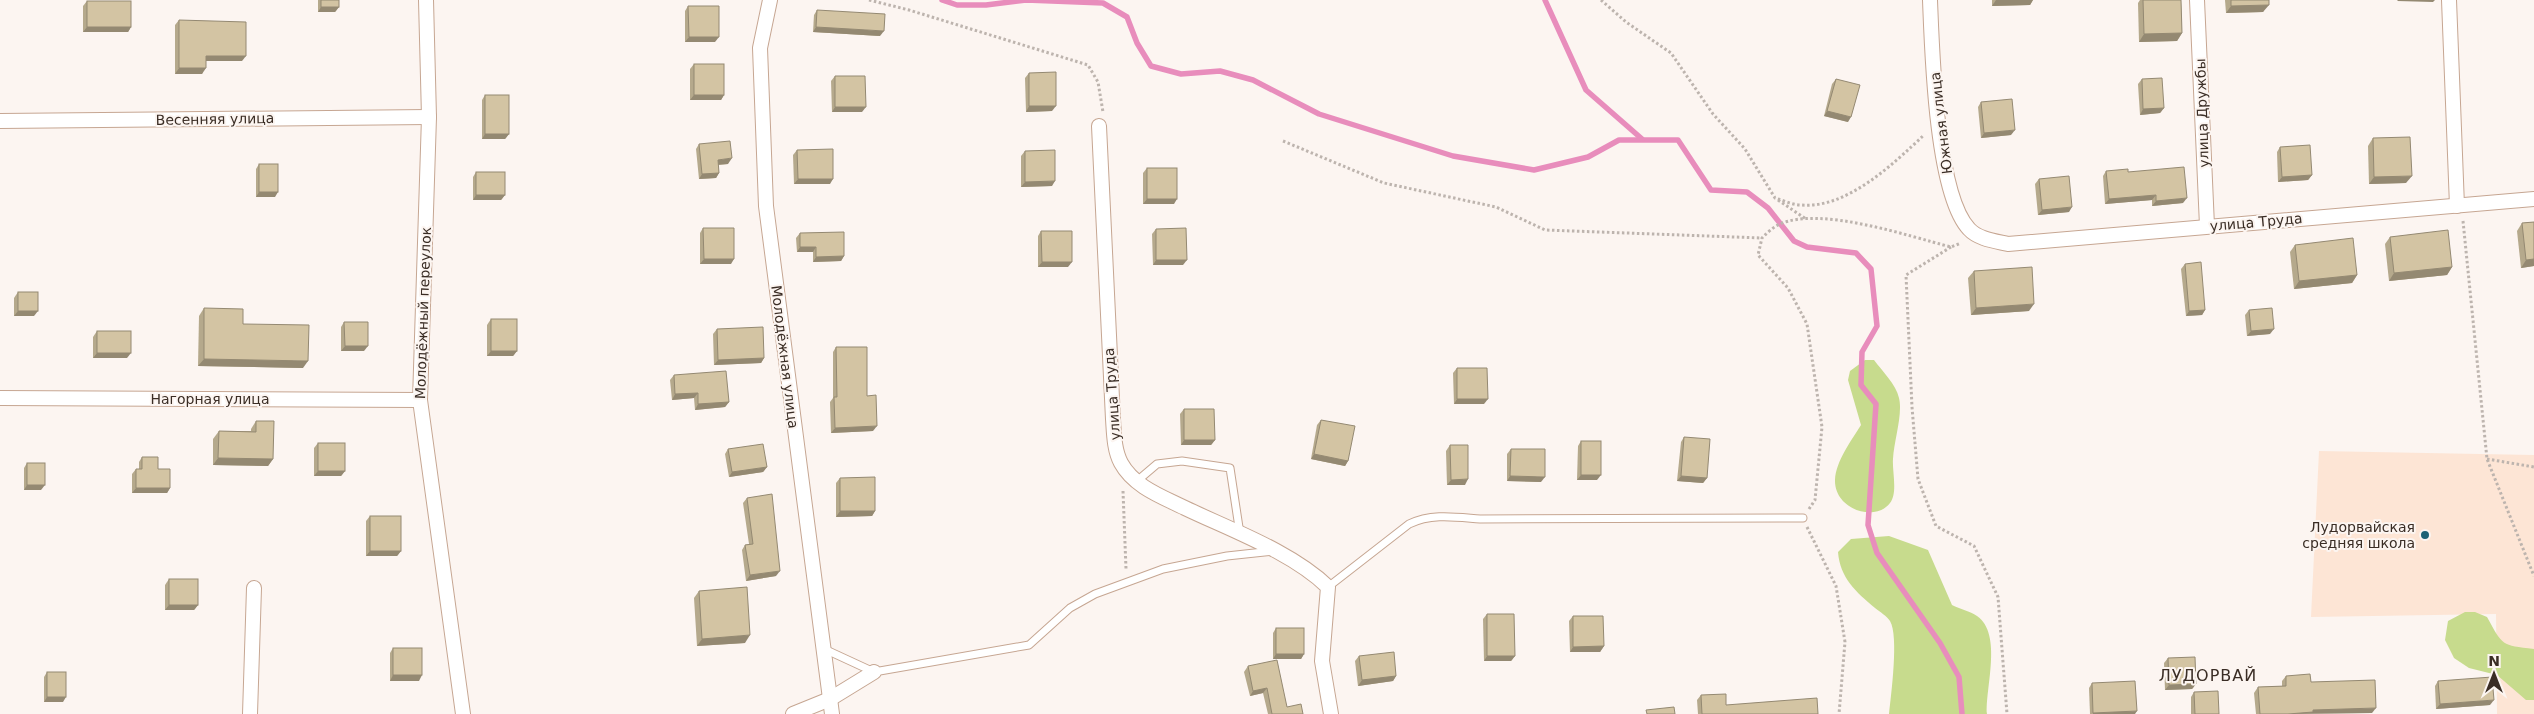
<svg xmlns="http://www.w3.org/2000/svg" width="2534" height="714" font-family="'DejaVu Sans',sans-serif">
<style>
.built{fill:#fde5d5}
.green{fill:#c7db8d}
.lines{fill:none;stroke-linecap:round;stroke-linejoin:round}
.stream{stroke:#e88dbc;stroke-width:5.5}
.service-casing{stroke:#c6a692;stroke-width:9}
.minor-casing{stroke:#c6a692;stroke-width:16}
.path{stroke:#bdb4ae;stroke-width:3;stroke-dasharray:2.5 2.5;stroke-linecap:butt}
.service{stroke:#fff;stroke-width:7}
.minor{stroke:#fff;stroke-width:14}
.wall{fill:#b5a98c}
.shaded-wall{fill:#948972}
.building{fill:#d3c4a3;stroke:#948972}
.poi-dot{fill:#1e6275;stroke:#fcf5f1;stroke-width:2}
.labels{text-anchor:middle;stroke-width:4;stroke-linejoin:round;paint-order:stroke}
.street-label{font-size:14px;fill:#3a2d25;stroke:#fcf5f1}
.poi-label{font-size:14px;fill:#3a2d25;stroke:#fcf5f1;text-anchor:end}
.quarter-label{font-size:16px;letter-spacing:1px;fill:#3a2d25;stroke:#fcf5f1}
</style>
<rect width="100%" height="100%" fill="#fcf5f1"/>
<polygon class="built" points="2319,451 2534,455 2534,714 2497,714 2496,614 2311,617"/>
<g class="green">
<path d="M1865 360H1874C1882 371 1896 384 1899 398 1903 414 1894 441 1893 459 1892 471 1898 493 1890 503 1875 523 1834 509 1835 480 1836 461 1851 441 1861 425L1848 380 1850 371Z"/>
<path d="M1889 536 1928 550 1952 605C1960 609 1970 611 1977 616 2003 634 1985 689 1987 714H1889C1891 695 1899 636 1890 621 1887 616 1880 612 1875 608 1856 592 1840 578 1838 552L1851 539Z"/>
<path d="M2465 612H2475L2487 617C2503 646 2501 645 2534 649V700H2526L2497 675 2469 668 2454 658 2445 640 2448 621Z"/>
</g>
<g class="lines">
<g class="stream">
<polyline points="942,0 957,5 986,5 1026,0 1103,3 1127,17 1137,43 1151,66 1181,74 1220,71 1253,80 1319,114 1453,156 1534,170 1588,157 1619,140 1678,140 1711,190 1747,192 1768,208 1794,241 1807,247 1856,253 1871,269 1877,326 1862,352 1861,385 1876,404 1868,525 1877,553 1940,643 1959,677 1962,714"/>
<polyline points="1545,0 1586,90 1642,139"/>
</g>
<defs>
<g id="service">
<polyline points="1137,481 1157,464 1182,461 1230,468 1240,534"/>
<path d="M1328 587 1409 524C1432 513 1455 517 1480 519L1803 518"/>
<polyline points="822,648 874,672 1029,645 1070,608 1095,594 1163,569 1227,556 1273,551"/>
</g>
<g id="minor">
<polyline points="426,0 429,117 420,400 463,714"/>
<polyline points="770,0 760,48 766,206 832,714"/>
<path d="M1930 0C1932 51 1936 194 1969 229 1978 239 1995 241 2008 244L2534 199"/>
<polyline points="2197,0 2207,226"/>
<polyline points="2449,0 2457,206"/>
<polyline points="0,121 429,117"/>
<path d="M1099 126 1113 419C1114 433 1114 450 1121 463 1134 487 1163 497 1185 508 1231 530 1292 552 1328 587L1322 661 1331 714"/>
<polyline points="0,398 420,400"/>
<polyline points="250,714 254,588"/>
<polyline points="793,714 830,699 874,672"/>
</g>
</defs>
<use href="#service" class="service-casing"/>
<use href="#minor" class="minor-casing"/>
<g class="path">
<polyline points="869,0 909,10 1088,65 1098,82 1103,112"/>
<path d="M1601 0 1626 22 1671 53 1713 114 1745 149 1775 198C1783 200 1792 205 1801 205 1847 209 1893 164 1924 135"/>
<polyline points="1283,141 1384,183 1496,207 1545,230 1762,238"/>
<polyline points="1778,200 1806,219"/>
<polyline points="2463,221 2487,459 2534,576"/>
<polyline points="1951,247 1906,275 1912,407 1918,479 1936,526 1974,546 1998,597 2007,714"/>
<polyline points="2487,459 2534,467"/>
<polyline points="1123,491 1126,569"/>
<path d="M1809 509 1815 500 1822 427 1807 324 1788 288 1758 255 1762 238C1767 233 1773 227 1780 224 1821 206 1908 236 1951 247L1961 243"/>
<polyline points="1807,527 1836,586 1845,642 1839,714"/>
</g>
<use href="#service" class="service"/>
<use href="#minor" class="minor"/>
</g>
<g class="wall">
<polygon points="318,0 339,0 339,7 335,12 318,12"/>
<polygon points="1992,0 2033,0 2030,5 1992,6"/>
<polygon points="2140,0 2181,0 2182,33 2177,41 2139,42 2138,3"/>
<polygon points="2225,0 2269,0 2263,12 2226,13"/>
<polygon points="87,1 131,27 128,32 83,32 83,6"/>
<polygon points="688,6 715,42 685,42 685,11"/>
<polygon points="817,10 880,36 813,32 814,15"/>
<polygon points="179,20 242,61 206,61 202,74 175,74 175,25"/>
<polygon points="694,64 724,95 721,100 690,100 690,69"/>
<polygon points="1029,73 1052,111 1026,112 1025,78"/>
<polygon points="835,76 862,112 832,112 831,81"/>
<polygon points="1836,79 1848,122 1824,116 1832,84"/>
<polygon points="2142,79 2164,108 2160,113 2140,115 2138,84"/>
<polygon points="485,95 509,134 505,139 482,139 482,100"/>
<polygon points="1981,102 2011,135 1981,138 1978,107"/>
<polygon points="2373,138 2406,183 2369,184 2368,146"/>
<polygon points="699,144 728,164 718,165 719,173 716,178 699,179 696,149"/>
<polygon points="2280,147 2312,175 2308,180 2278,182 2277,152"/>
<polygon points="797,150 830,184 794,184 793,155"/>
<polygon points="1025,151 1052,186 1021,187 1021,156"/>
<polygon points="259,164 275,197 256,197 256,169"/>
<polygon points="1147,168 1174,204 1143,204 1143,173"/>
<polygon points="2106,171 2128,172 2183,203 2152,206 2152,200 2105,204 2103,176"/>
<polygon points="476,172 505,195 501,200 473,200 473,177"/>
<polygon points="2039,179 2069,212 2038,215 2035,184"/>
<polygon points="2534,222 2534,266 2521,268 2517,231 2522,223"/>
<polygon points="703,228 731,264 700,264 700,233"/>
<polygon points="1156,229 1183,265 1153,265 1152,234"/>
<polygon points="1041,231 1068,267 1038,267 1038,236"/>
<polygon points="800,233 844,256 841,261 813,262 813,252 797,252 796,238"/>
<polygon points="2390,237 2452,267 2447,275 2389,281 2385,244"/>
<polygon points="2295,245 2357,275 2352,283 2294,289 2290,252"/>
<polygon points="2185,264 2205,310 2202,315 2186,316 2181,269"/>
<polygon points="1974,271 2029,311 1971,315 1968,278"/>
<polygon points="18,292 34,316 14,316 14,298"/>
<polygon points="204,308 243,324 303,368 198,366 199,316"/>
<polygon points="2249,310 2270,334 2247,336 2245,315"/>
<polygon points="491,319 517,351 513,356 487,356 487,325"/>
<polygon points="344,322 364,351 341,351 341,327"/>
<polygon points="717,329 764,358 761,363 714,365 713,334"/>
<polygon points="97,331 127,358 93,358 93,337"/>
<polygon points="836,347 867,396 873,431 831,433 830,402 833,398 833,352"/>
<polygon points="1457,368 1484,404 1454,404 1453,373"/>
<polygon points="674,375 729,402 725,407 695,410 694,398 672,400 670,380"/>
<polygon points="1184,409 1215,440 1211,445 1181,445 1180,414"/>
<polygon points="1321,420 1348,461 1345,466 1311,459 1317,425"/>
<polygon points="256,421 273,459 268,466 213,465 213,439 219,431 251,431 251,429"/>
<polygon points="1684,437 1707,478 1703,483 1677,481 1681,442"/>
<polygon points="1581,441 1597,480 1577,480 1578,446"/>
<polygon points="318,443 345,471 341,476 314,476 314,448"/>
<polygon points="1450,445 1465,485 1447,485 1446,451"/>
<polygon points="728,449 767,467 763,472 729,477 725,454"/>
<polygon points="1511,449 1541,482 1507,481 1507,454"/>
<polygon points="142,457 158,469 170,488 167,493 132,493 132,474 136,469 139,469 139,462"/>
<polygon points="27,463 41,490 24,490 24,468"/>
<polygon points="840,478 875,511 872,516 836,517 836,483"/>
<polygon points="747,498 776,576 746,581 742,550 745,545 749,544 743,503"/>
<polygon points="370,516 401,551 397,556 366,556 366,521"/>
<polygon points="169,579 198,605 194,610 165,610 165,585"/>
<polygon points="699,591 745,643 697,646 694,598"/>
<polygon points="1487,614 1515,656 1511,661 1484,661 1483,619"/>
<polygon points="1573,616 1604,646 1600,652 1570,652 1569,621"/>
<polygon points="1276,628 1304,654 1301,659 1273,659 1273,633"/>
<polygon points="393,648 419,681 390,681 390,653"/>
<polygon points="1359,656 1396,676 1393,681 1358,686 1355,661"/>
<polygon points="2168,658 2196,684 2192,689 2165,690 2164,663"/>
<polygon points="1248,666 1287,707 1303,714 1268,714 1263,693 1250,696 1244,672"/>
<polygon points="47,672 63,702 44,702 44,677"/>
<polygon points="2286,676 2311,682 2372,713 2256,714 2254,693 2258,687 2282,686 2282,681"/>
<polygon points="2438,681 2490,705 2436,709 2435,686"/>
<polygon points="2092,683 2135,714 2090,714 2089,688"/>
<polygon points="2194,692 2219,714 2191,714 2191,697"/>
<polygon points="1701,695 1726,705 1818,714 1698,714 1697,700"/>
</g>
<g class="shaded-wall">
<polygon points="1996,0 2033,0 2030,5 1992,6"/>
<polygon points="2398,0 2435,0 2433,2 2397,1"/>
<polygon points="2269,5 2263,12 2226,13 2231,6"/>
<polygon points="321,7 339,7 335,12 318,12"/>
<polygon points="87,27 131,27 128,32 83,32"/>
<polygon points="816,27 884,31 880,36 813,32"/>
<polygon points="2182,33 2177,41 2139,42 2144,34"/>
<polygon points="689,37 719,37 715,42 685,42"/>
<polygon points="206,56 246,56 242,61 202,61"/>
<polygon points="179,68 206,68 202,74 175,74"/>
<polygon points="694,95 724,95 721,100 690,100"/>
<polygon points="1029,106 1056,106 1052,111 1026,112"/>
<polygon points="835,107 866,107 862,112 832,112"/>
<polygon points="2164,108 2160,113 2140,115 2143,109"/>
<polygon points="1827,111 1851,117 1848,122 1824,116"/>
<polygon points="2015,130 2011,135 1981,138 1984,133"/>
<polygon points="485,134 509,134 505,139 482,139"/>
<polygon points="732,158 728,164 714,165 718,160"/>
<polygon points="719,173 716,178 699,179 702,174"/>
<polygon points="2312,175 2308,180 2278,182 2282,177"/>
<polygon points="2412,176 2406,183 2369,184 2374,177"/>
<polygon points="798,179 833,179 830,184 794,184"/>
<polygon points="1055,181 1052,186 1021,187 1025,182"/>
<polygon points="259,192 278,192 275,197 256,197"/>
<polygon points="476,195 505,195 501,200 473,200"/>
<polygon points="2156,195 2152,200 2105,204 2109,199"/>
<polygon points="2187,198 2183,203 2152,206 2156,201"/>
<polygon points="1147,199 1177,199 1174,204 1143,204"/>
<polygon points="2072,207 2069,212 2038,215 2042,210"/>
<polygon points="800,247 816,247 813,252 797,252"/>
<polygon points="844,256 841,261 813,262 816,257"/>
<polygon points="704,259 734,259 731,264 700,264"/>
<polygon points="2534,259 2534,266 2521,268 2526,260"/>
<polygon points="1156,260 1187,260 1183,265 1153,265"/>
<polygon points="1042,262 1072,262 1068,267 1038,267"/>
<polygon points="2452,267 2447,275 2389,281 2394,273"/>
<polygon points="2357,275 2352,283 2294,289 2299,281"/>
<polygon points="2034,304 2029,311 1971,315 1976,308"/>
<polygon points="2205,310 2202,315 2186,316 2189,311"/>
<polygon points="18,311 38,311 34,316 14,316"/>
<polygon points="2274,329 2270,334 2247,336 2251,331"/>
<polygon points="345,346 368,346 364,351 341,351"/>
<polygon points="491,351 517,351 513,356 487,356"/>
<polygon points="97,353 131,353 127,358 93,358"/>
<polygon points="764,358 761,363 714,365 718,360"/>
<polygon points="204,359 308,361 303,368 198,366"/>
<polygon points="698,393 694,398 672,400 675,394"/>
<polygon points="1457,399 1488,399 1484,404 1454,404"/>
<polygon points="729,402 725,407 695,410 698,404"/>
<polygon points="877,426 873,431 831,433 835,428"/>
<polygon points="1184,440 1215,440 1211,445 1181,445"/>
<polygon points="1314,454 1348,461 1345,466 1311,459"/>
<polygon points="218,458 273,459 268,466 213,465"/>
<polygon points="767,467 763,472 729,477 732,472"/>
<polygon points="318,471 345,471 341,476 314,476"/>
<polygon points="1581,475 1601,475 1597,480 1577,480"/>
<polygon points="1510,476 1545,477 1541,482 1507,481"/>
<polygon points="1681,476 1707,478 1703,483 1677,481"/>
<polygon points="1468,479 1465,485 1447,485 1451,480"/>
<polygon points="27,485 45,485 41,490 24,490"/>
<polygon points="136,488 170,488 167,493 132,493"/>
<polygon points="840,511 875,511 872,516 836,517"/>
<polygon points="370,551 401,551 397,556 366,556"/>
<polygon points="780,571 776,576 746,581 750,575"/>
<polygon points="169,605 198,605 194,610 165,610"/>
<polygon points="750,635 745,643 697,646 702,639"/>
<polygon points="1604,646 1600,652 1570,652 1573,647"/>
<polygon points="1276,654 1304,654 1301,659 1273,659"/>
<polygon points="1487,656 1515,656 1511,661 1484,661"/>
<polygon points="393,675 422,675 419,681 390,681"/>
<polygon points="1396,676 1393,681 1358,686 1362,680"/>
<polygon points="2196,684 2192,689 2165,690 2169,685"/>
<polygon points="1267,688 1263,693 1250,696 1253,691"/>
<polygon points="47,697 66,697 63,702 44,702"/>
<polygon points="2494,700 2490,705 2436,709 2440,704"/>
<polygon points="2376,708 2372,713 2288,714 2313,710"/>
<polygon points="2137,711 2135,714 2093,714 2093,713"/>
</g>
<g class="building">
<rect x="321" y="0" width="18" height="7"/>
<polygon points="2143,0 2181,0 2182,33 2144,34"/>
<polygon points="2231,0 2269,0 2269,5 2231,6"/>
<rect x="87" y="1" width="44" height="26"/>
<polygon points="688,6 719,6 719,37 689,37"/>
<polygon points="817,10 885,14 884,31 816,27"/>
<polygon points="179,20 246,22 246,56 206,56 206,68 179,68"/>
<rect x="694" y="64" width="30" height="31"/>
<polygon points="1056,72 1056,106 1029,106 1029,73"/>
<polygon points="835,76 865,76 866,107 835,107"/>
<polygon points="2162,78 2164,108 2143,109 2142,79"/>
<polygon points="1836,79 1860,85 1851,117 1827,111"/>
<rect x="485" y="95" width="24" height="39"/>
<polygon points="2012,99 2015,130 1984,133 1981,102"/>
<polygon points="2410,137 2412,176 2374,177 2373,138"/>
<polygon points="730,141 732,158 718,160 719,173 702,174 699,144"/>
<polygon points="2310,145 2312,175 2282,177 2280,147"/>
<polygon points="833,149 833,179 798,179 797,150"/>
<polygon points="1055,150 1055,181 1025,182 1025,151"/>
<rect x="259" y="164" width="19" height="28"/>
<polygon points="2184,167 2187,198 2156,201 2156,195 2109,199 2106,171 2128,169 2128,172"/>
<rect x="1147" y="168" width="30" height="31"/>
<rect x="476" y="172" width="29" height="23"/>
<polygon points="2069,176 2072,207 2042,210 2039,179"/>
<polygon points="2534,222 2534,259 2526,260 2522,223"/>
<polygon points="703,228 734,228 734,259 704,259"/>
<polygon points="1186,228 1187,260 1156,260 1156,229"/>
<polygon points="2448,230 2452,267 2394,273 2390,237"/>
<polygon points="1041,231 1072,231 1072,262 1042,262"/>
<polygon points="844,232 844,256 816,257 816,247 800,247 800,233"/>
<polygon points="2353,238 2357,275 2299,281 2295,245"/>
<polygon points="2201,262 2205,310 2189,311 2185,264"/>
<polygon points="2032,267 2034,304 1976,308 1974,271"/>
<rect x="18" y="292" width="20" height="19"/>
<polygon points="204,308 243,309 243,324 309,325 308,361 204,359"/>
<polygon points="2272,308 2274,329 2251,331 2249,310"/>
<rect x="491" y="319" width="26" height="32"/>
<polygon points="344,322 368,322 368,346 345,346"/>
<polygon points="763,327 764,358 718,360 717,329"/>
<rect x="97" y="331" width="34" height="22"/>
<polygon points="836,347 867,347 867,396 876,395 877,426 835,428 834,397 837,397"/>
<polygon points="1457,368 1487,368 1488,399 1457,399"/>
<polygon points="726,371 729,402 698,404 698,393 675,394 674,375"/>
<polygon points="1184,409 1214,409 1215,440 1184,440"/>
<polygon points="1321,420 1355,426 1348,461 1314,454"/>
<polygon points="256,421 274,421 273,459 218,458 219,431 256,432"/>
<polygon points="1684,437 1710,439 1707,478 1681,476"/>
<rect x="1581" y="441" width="20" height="34"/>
<rect x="318" y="443" width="27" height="28"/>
<polygon points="763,444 767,467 732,472 728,449"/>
<polygon points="1450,445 1468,445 1468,479 1451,480"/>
<polygon points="1511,449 1545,449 1545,477 1510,476"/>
<polygon points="142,457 158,457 158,469 170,469 170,488 136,488 136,469 142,469"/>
<rect x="27" y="463" width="18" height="22"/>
<polygon points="875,477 875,511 840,511 840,478"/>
<polygon points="772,494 780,571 750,575 745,545 753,544 747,498"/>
<rect x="370" y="516" width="31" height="35"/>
<rect x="169" y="579" width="29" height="26"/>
<polygon points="747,587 750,635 702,639 699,591"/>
<polygon points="1487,614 1514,614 1515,656 1487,656"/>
<polygon points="1573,616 1603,616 1604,646 1573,647"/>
<rect x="1276" y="628" width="28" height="26"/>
<rect x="393" y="648" width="29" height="27"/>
<polygon points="1394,652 1396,676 1362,680 1359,656"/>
<polygon points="2195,657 2196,684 2169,685 2168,658"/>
<polygon points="1277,660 1287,707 1301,704 1303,714 1272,714 1267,688 1253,691 1248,666"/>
<rect x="47" y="672" width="19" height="25"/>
<polygon points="2310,674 2311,682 2375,680 2376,708 2313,710 2313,712 2288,714 2260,714 2258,687 2286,686 2286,676"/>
<polygon points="2492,677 2494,700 2440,704 2438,681"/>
<polygon points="2135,681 2137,711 2093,713 2092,683"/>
<polygon points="2218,691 2219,714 2195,714 2194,692"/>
<polygon points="1726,694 1726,705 1817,698 1818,714 1702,714 1701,695"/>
<polygon points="1674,707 1675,714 1647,714 1646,710"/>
</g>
<circle class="poi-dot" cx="2425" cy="535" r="5"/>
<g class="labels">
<g class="street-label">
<text transform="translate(2202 113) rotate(-92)" y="5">улица Дружбы</text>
<text transform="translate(215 119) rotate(-1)" y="5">Весенняя улица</text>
<text transform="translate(1941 123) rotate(-97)" y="5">Южная улица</text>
<text transform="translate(2256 222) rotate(-5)" y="5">улица Труда</text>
<text transform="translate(423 313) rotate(-88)" y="5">Молодёжный переулок</text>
<text transform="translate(785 357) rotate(83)" y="5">Молодёжная улица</text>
<text transform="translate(1112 394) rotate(-94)" y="5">улица Труда</text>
<text x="210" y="404">Нагорная улица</text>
</g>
<g class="poi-label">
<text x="2415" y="532">Лудорвайская<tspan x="2415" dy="16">средняя школа</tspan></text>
</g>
<g class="quarter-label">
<text x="2208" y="681">ЛУДОРВАЙ</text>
</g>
</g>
<g transform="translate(2494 674)" stroke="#fcf5f1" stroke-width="4" paint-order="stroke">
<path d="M0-4L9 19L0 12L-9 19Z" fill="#3a2d25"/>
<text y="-8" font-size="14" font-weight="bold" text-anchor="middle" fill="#3a2d25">N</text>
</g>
</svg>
